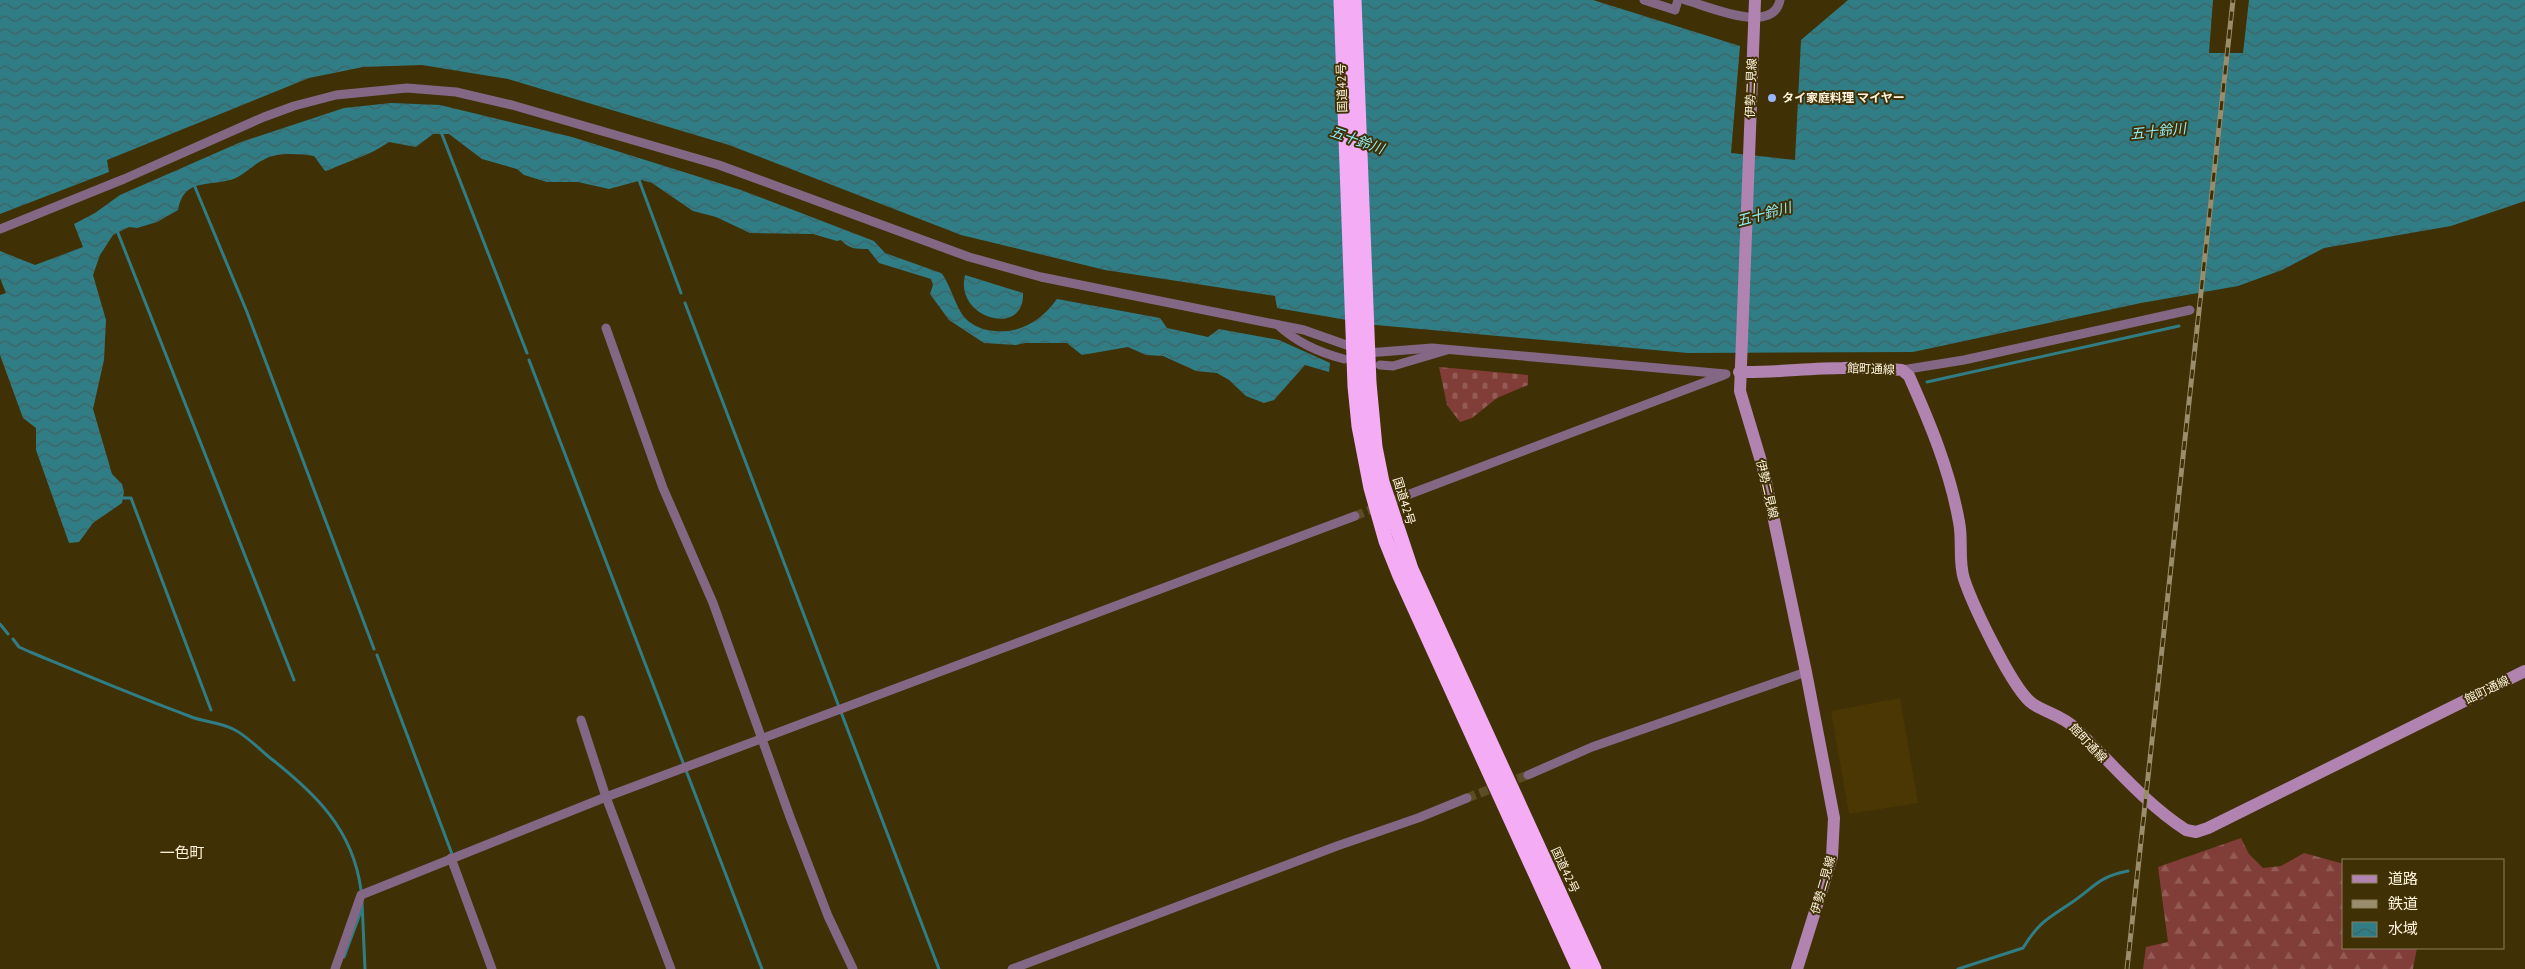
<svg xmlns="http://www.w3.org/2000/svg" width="2525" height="969" font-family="'PT Sans','Noto Sans JP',sans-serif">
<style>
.built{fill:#4a3704}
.forest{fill:url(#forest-firs)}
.cemetery{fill:url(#cemetery-stones)}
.water{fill:url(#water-waves)}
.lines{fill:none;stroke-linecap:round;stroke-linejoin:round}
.stream{stroke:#317d86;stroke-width:3}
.street-tunnel{stroke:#5c4d26;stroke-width:9;stroke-dasharray:9 4.5;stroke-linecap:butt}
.street{stroke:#836784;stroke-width:9}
.secondary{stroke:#b183b1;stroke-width:12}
.highway{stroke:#f4acf5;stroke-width:15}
.rail-casing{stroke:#9a8d6c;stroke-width:5}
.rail{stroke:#403005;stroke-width:3;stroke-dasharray:9;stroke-linecap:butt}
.poi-dot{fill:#97b6fd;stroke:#403005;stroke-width:2}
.labels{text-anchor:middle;stroke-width:4;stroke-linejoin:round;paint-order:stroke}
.street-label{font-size:12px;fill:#fef4de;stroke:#403005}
.poi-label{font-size:12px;font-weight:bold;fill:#fef4de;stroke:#403005;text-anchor:start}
.water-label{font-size:14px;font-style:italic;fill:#8cecf9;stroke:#403005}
.quarter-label{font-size:15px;fill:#fef4de;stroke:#403005}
</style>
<defs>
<pattern id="forest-firs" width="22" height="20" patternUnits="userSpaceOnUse" patternTransform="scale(1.25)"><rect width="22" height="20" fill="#813d37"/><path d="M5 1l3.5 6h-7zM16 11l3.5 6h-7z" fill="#945a54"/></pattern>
<pattern id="cemetery-stones" width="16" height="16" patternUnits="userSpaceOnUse" patternTransform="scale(1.25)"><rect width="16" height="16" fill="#813d37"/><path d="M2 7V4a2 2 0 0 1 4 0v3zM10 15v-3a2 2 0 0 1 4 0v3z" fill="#945a54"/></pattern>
<pattern id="water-waves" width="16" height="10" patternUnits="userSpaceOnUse" patternTransform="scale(1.25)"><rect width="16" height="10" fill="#317d86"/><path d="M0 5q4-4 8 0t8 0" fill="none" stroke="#3e6364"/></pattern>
</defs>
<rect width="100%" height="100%" fill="#403005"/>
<polygon class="built" points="1900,698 1918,803 1849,814 1831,711"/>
<polygon class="forest" points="2241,838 2249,854 2263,868 2281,866 2304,853 2344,864 2344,948 2417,948 2413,969 2143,969 2146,947 2168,942 2158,867"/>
<polygon class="cemetery" points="1439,367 1528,375 1528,385 1497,398 1472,418 1460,422 1447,405"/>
<g class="water">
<polygon points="0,0 1593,0 1740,46 1731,153 1795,160 1801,40 1848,0 2213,0 2209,53 2243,53 2249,0 2525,0 2525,201 2451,226 2324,248 2282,270 2238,286 2141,303 1913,352 1688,353 1376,325 1277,308 1275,296 1105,270 961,235 729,145 508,79 422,65 363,67 309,78 107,160 109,172 0,214"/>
<path d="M391 103 440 105 572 137 741 190 874 241 885 253 941 273C948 279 955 305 964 317 968 322 977 327 983 329 1014 337 1039 324 1057 299L1160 318 1167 328 1208 337 1219 329 1279 340 1330 363 1329 372 1305 365 1274 400 1264 403 1246 396 1229 380 1217 373 1196 371 1163 356 1146 355 1128 347 1082 355 1067 343H1025L1016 345 984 343 949 320 930 294 933 285 931 279 879 263 868 249C856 249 849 249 841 240L837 241 813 234 750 233 716 217 693 211 652 183 642 180 609 189 578 182H547L524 175 517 169 482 159 449 134H433L416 147 389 142C369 156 350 160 329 170L325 171 314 156C299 154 279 152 265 159 254 164 246 173 236 178 211 188 184 176 178 210L157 222 137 228 129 227 113 235 100 255 93 275 106 320 104 360 93 409 112 474 122 484 124 492 122 503 93 523 79 542 69 543 36 450V428L23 418 0 355V295L6 293 0 278V251L35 265 83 247 74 224 95 213 120 195 241 142 344 108Z"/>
<path d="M965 275 1023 293C1025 338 954 319 965 275Z"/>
</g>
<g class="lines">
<g class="stream">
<polyline points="441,132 527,353"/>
<polyline points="639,180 681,293"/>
<polyline points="195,187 247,312 374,649"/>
<polyline points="118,233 294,680"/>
<polyline points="685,303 939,969"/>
<polyline points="529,360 762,969"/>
<polyline points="1927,382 2179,326"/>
<polyline points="123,498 131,498 211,710"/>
<polyline points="0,624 8,634"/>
<path d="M13 639 19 647 30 652C83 674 135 696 189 716 203 722 219 722 233 729 246 735 258 748 269 757 315 793 353 829 361 890"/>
<polyline points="377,655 452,854"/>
<polyline points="362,902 365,969"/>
<polyline points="344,957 361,911"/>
<path d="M1958 969 2023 948C2039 922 2047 919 2071 903 2095 887 2097 877 2128 871"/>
</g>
<g class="street-tunnel">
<polyline points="1355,516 1410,494"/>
<polyline points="1467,798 1528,775"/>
</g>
<g class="street">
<polyline points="1644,0 1675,10 1678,0"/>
<path d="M1685 0C1708 6 1773 36 1780 0"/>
<polyline points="0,229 124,179 264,117 294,106 336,95 407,88 456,92 512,105 719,165 969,257 1041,277 1304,330 1355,348"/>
<path d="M1278 325C1296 342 1321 353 1344 359"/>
<polyline points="606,328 663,488 713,603 790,817 828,916 853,969"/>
<polyline points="1367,353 1432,348 1726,374"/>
<polyline points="1380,365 1393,366 1447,350"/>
<polyline points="1902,370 1964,360 2190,310"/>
<polyline points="1410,494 1724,375"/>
<polyline points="581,720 606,797 671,969"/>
<polyline points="1528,775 1592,747 1806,672"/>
<polyline points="451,858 492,969"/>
<polyline points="335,969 361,895 606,797 1355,516"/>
<polyline points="1012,969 1337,846 1418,818 1467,798"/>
</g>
<g class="secondary">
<polyline points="1755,0 1740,391 1763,468 1806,672 1834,818 1832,857 1797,969"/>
<path d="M1739 372C1774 373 1808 368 1843 368 1863 367 1882 369 1902 370L1909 376C1930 423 1950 471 1959 522 1963 541 1958 560 1964 579 1972 603 2013 691 2033 704 2047 713 2063 716 2075 728 2112 763 2143 802 2186 830L2196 832 2208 828 2525 671"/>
</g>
<g class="highway">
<polyline points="1341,0 1355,386 1359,426 1371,488 1386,541 1400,576 1579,969"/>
<polyline points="1354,0 1369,383 1375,447 1382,482 1411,569 1594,969"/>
</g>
<defs>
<polyline id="rail" points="2127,969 2233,0"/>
</defs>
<use href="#rail" class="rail-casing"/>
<use href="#rail" class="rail"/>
</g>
<circle class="poi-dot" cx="1772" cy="98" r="5"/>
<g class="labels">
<g class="street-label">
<text transform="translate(1342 88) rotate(-92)" y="4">国道42号</text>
<text transform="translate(1751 88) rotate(-88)" y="4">伊勢二見線</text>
<text transform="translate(1871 369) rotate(2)" y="4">館町通線</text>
<text transform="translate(1767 489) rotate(77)" y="4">伊勢二見線</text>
<text transform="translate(1404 501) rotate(73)" y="4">国道42号</text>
<text transform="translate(2487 690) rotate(-26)" y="4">館町通線</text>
<text transform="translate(2088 743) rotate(46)" y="4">館町通線</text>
<text transform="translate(1565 870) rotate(65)" y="4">国道42号</text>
<text transform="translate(1823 885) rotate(-74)" y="4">伊勢二見線</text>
</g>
<g class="poi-label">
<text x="1782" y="102">タイ家庭料理 マイヤー</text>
</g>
<g class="water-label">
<text transform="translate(2158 131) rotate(-6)" y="5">五十鈴川</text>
<text transform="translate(1357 140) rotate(19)" y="5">五十鈴川</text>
<text transform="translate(1764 214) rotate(-15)" y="5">五十鈴川</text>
</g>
<g class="quarter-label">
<text x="182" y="858">一色町</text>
</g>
</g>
<rect x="2342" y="859" width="162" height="90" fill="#403005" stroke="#8c7e5c"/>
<rect x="2352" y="875" width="25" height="8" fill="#b183b1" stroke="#8c7e5c"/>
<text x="2388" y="884" font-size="15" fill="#fef4de">道路</text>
<rect x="2352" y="900" width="25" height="8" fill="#9a8d6c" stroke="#8c7e5c"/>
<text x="2388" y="909" font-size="15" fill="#fef4de">鉄道</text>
<rect x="2352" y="922" width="25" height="15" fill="url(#water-waves)" stroke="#8c7e5c"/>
<text x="2388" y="934" font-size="15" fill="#fef4de">水域</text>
</svg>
